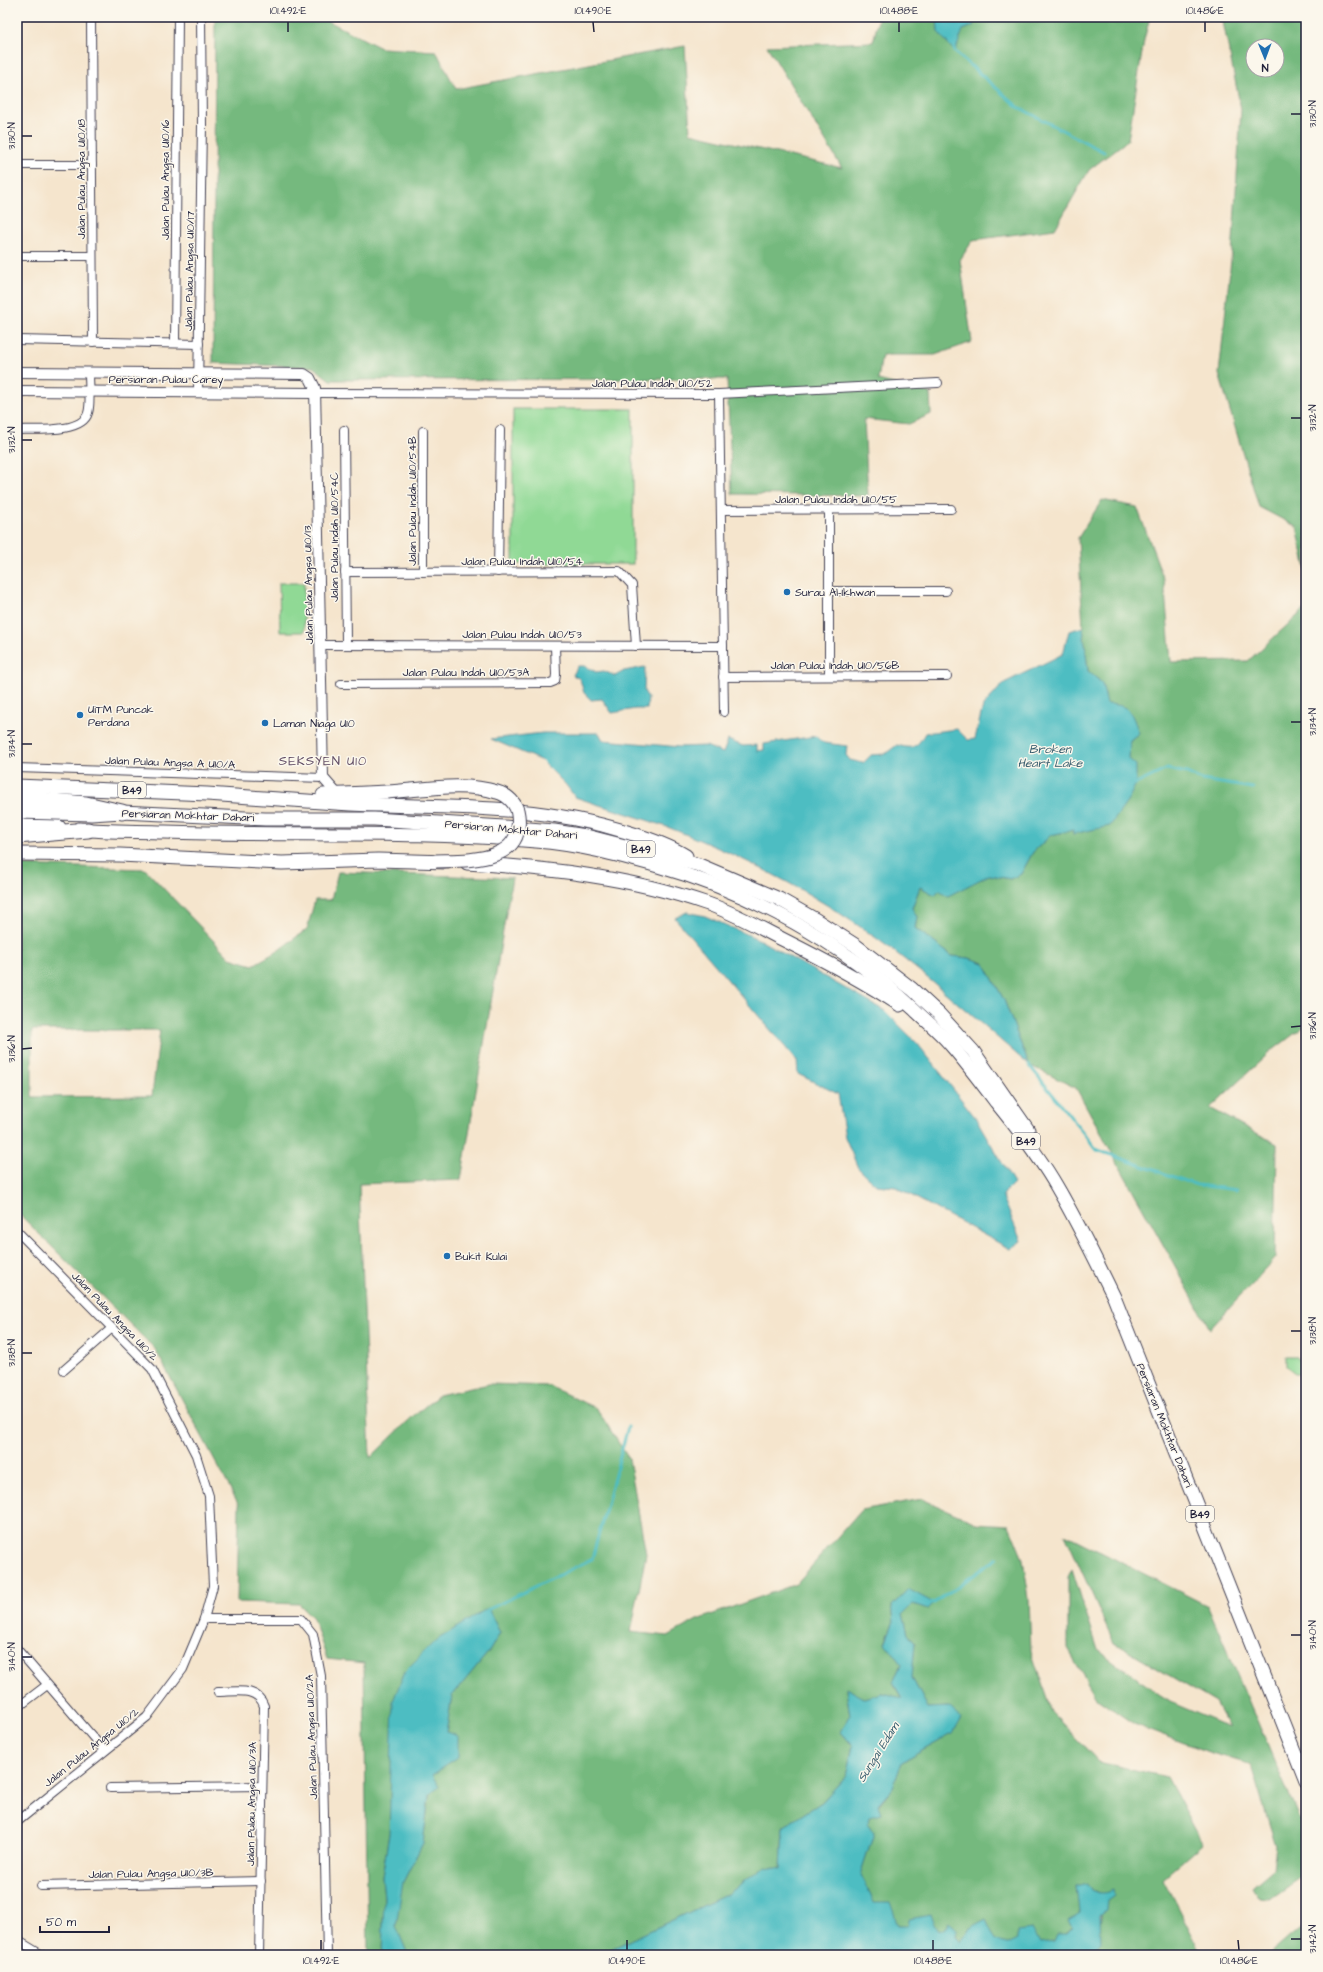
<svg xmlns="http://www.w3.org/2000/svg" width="1323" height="1972" font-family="'Architects Daughter',sans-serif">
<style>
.green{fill:#90d995;stroke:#597e68}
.forest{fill:#74b97e;stroke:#4b6e5c;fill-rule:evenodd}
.water{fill:#4ebdc2;stroke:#38707e}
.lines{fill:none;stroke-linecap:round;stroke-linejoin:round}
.stream{stroke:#4ebdc2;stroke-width:3}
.minor-casing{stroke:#423f51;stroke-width:10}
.tertiary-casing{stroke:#423f51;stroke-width:12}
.primary-casing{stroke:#423f51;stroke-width:15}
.motorway-casing{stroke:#423f51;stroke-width:17}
.minor{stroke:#fff;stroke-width:8}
.tertiary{stroke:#fff;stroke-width:10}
.primary{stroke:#fff;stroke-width:13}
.motorway{stroke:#fff;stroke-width:15}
.primary-bridge-casing{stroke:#423f51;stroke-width:15;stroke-linecap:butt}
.primary-bridge{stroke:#fff;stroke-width:13}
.ticks{fill:none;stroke:#22223b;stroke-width:1.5}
.poi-dot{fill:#1f6fb2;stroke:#fbf7ec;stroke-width:1.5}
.labels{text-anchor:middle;stroke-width:3;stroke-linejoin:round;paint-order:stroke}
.shield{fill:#fbf7ec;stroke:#636270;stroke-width:1}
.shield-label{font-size:10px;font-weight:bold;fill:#22223b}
.street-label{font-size:11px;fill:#22223b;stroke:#fbf7ec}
.poi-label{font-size:11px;fill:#22223b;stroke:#fbf7ec;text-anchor:start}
.water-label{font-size:12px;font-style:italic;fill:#31586a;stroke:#fbf7ec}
.quarter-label{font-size:13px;letter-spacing:1px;fill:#634f66;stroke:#fbf7ec}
.neatline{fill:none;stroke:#22223b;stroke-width:1.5}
.ticks-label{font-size:10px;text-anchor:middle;fill:#22223b}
</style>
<rect width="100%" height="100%" fill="#fbf7ec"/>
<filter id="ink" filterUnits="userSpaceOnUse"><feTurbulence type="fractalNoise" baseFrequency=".025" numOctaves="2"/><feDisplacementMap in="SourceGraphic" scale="8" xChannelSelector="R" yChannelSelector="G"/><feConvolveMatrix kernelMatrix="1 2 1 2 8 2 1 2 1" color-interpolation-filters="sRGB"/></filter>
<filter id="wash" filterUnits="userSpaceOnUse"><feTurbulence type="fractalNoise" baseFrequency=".012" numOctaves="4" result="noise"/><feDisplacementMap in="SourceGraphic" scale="16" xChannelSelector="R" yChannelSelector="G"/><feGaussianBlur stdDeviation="0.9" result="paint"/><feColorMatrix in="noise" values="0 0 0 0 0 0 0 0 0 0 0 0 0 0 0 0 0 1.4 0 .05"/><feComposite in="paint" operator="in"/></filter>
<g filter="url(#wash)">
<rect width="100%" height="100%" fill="#f5e5cd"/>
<g class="green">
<rect x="513" y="409" width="120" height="155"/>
<polygon points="279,583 304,583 304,632 280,632"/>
<polygon points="1286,1357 1297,1357 1302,1364 1303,1373 1295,1373 1286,1366"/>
</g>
<g class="forest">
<polygon points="215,17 320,17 381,48 436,51 456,89 685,46 690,133 842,168 767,46 873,42 879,17 937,17 938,32 963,30 973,26 974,17 1150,17 1144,40 1128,140 1089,170 1055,229 973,240 960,260 972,342 935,355 882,355 878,380 930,393 931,414 909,424 864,419 868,496 732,494 727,379 330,380 313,367 213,363"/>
<path d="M1222 17H1306V569L1297 527 1259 507 1219 374 1233 241 1241 109ZM1253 46H1277V70H1253Z"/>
<polygon points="1102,500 1137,507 1164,580 1171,662 1248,661 1306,608 1306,1025 1269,1053 1210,1108 1277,1144 1275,1259 1210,1329 1076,1088 1029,1065 1004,1000 984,963 969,958 952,956 915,928 917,917 912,908 920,887 935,895 939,890 973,881 989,875 1010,879 1021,874 1033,852 1051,835 1073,830 1073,834 1129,759 1130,740 1139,733 1107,704 1102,683 1088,671 1083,627 1078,538"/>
<path d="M17 865 145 869 230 958 253 965 276 952 307 929 315 900H331L338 872 512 878 461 1180 359 1184 370 1458 412 1417 439 1395 489 1384 549 1386 597 1409 629 1459 646 1554 631 1632 668 1636 697 1620 796 1584 861 1510 922 1499 976 1523 1009 1525 1023 1559 1029 1599 1031 1651 1052 1713 1099 1762 1167 1777 1203 1844 1163 1879 1202 1955H1093L1092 1952 1100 1925 1104 1894 1077 1886C1078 1894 1080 1903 1080 1911 1078 1930 1057 1943 1039 1943 1028 1943 1020 1939 1009 1944L995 1940 961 1943 949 1922 944 1930 898 1925 874 1902 860 1875 874 1832 868 1824 869 1817 893 1787 902 1762 952 1734 949 1707 928 1708 912 1678 915 1642 908 1634 903 1614 913 1604 928 1609 908 1589 892 1606 894 1621 885 1642 901 1664 893 1683 902 1699 882 1693 864 1698 846 1689 850 1716 841 1732 853 1746 846 1776 822 1802 783 1827 781 1869 764 1867 728 1894 609 1950 592 1955H408L396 1927 398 1905 403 1882 423 1843 432 1775 446 1733 452 1696 490 1650 500 1633 488 1609 389 1834 382 1877 384 1897 382 1955H368L364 1663 327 1659 313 1618 299 1604 237 1602 239 1505 155 1349 17 1212ZM32 1030H160L152 1096 32 1097Z"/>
<polygon points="1065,1534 1208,1606 1306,1835 1306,1874 1270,1899 1259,1898 1252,1887 1273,1869 1276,1846 1251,1765 1200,1749 1134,1724 1097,1699 1068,1649 1068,1577 1072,1569 1098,1650 1170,1702 1229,1727 1216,1703 1114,1643"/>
<polygon points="1306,1923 1306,1955 1269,1955"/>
</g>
<g class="water">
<polygon points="937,17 974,17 973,26 963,30 955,52 938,32"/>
<path d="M1083 627 1088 671 1102 683 1107 704C1131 705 1131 712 1139 733L1130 740 1129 759 1136 765V784L1127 802 1110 826 1073 834V830L1051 835 1033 852 1021 874 1010 879 989 875 948 896 939 890 935 895 920 887 912 908 917 917 915 928 952 956 969 958 984 963 1004 1000 1029 1065C972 1016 916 964 853 922 797 884 734 853 670 828 639 817 607 808 575 797L566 785 542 761 491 739 543 733H599L603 740 680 747 706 746 723 753 728 740 743 746 757 745V751L764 750V744L816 736 824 743 847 746 846 755 850 760 863 763 871 755 885 754 897 745C914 750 917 747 925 733L957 729 968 740 975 739 983 706 1004 683 1063 654 1069 631Z"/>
<polygon points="578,666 585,666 596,672 604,671 615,676 624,671 645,667 644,691 648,698 647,709 635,709 612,713 602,699 591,700 584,693 580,679 573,675"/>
<polygon points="687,912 705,916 758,939 885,1011 917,1043 975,1117 1014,1183 1002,1195 1021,1241 1010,1249 896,1187 876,1185 858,1168 845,1137 838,1094 798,1074 797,1061 675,918"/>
<path d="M908 1589 934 1603 928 1609 913 1604 903 1614 908 1634 915 1642 912 1678 928 1708 949 1707 961 1718 952 1734 902 1762 893 1787 878 1804 881 1814 869 1817 868 1824 874 1832 860 1875 874 1902H890L898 1925H908L909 1919 931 1915 938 1929 944 1930 949 1922 957 1929 956 1936 961 1942 969 1928 986 1919 996 1940 1009 1944 1017 1940V1931L1032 1929 1040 1943 1054 1941 1057 1934H1067L1073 1928 1069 1920 1080 1913 1077 1886 1087 1883 1091 1890C1100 1894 1105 1894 1114 1890L1115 1896 1108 1901 1107 1910 1100 1915 1101 1942 1092 1952 1093 1955H592L609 1950 728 1894 764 1867 781 1869 783 1827 822 1802 846 1776 853 1746 841 1732 850 1716 846 1688 864 1698 882 1693 902 1698 893 1683 901 1664 885 1643 894 1621 892 1606Z"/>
<polygon points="488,1608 500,1633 490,1650 452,1696 446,1732 458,1736 458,1758 432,1775 439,1787 429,1795 423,1843 403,1882 396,1926 408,1955 382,1955 384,1897 382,1877 389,1834 393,1701 405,1671 435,1641"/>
</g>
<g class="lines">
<g class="stream">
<polyline points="954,49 955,52 1018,107 1104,152"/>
<polyline points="1136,784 1167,769 1187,773 1202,780 1253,788"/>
<polyline points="1029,1065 1097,1150 1197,1185 1237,1190"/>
<polyline points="932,1602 934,1603 998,1558"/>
<polyline points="487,1610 592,1559 628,1427"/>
</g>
</g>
</g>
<g filter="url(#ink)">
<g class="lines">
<defs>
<g id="minor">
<polyline points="91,17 93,342"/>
<polyline points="17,165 92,165"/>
<polyline points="17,256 92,256"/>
<polyline points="17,340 199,344"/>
<polyline points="175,343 178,17"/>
<polyline points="198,391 202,125 201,17"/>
<polyline points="315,393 719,394 724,712"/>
<polyline points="719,394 938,383"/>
<path d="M17 430C34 429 82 434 88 413 91 404 89 383 89 373"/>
<polyline points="344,430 346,644"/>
<polyline points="423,431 423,572"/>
<polyline points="721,510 951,509"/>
<polyline points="829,510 829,676"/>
<polyline points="345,572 619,571 632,585 636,646"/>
<polyline points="498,572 500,430"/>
<polyline points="829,591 946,591"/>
<polyline points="321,645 723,646"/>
<polyline points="723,677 947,676"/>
<polyline points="341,684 550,683 555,681 556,675 555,646"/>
<polyline points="17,768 323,778"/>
<polyline points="17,1231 152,1369 196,1455 209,1496 213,1586 204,1619 183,1669 147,1717 17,1822"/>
<polyline points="64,1370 112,1328"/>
<polyline points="204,1619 301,1619 313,1634 321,1676 327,1955"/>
<polyline points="17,1649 104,1750"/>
<path d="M218 1692C236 1692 257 1686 264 1706L259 1955"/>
<polyline points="17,1708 47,1685"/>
<polyline points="110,1788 262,1786"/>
<polyline points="41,1886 261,1881"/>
<polyline points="17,1940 42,1955"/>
</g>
<g id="tertiary">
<polyline points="17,372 304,374 310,378 315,388 323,778 337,794"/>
<polyline points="17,391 315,393"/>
</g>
<g id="primary">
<path d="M17 786C80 789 144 791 207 794 255 797 302 801 350 804 445 808 534 803 627 832 647 838 668 845 686 856"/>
<polyline points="323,795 387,792"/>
<polyline points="17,812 91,814 122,812 265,819 374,819 504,827 554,831 586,836 699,865 779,899 816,920 855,945 912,989 939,1014 973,1051 1028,1130"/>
<polyline points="17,826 59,827"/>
<path d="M79 829C107 832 136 831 165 832 289 836 413 830 536 841 578 844 618 855 658 866 753 893 841 942 914 1009 926 1021 939 1031 950 1044 966 1062 981 1082 996 1102 1018 1129 1040 1157 1057 1187 1078 1223 1096 1260 1114 1297L1306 1781"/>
<polyline points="17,854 120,855 282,863 378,860 448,862"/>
<path d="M467 863C547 868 629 877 705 903 733 912 758 927 784 940 824 960 863 981 900 1005"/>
</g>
<g id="motorway">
<polyline points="17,798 86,804 122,812"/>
<polyline points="17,836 88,830"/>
</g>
</defs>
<use href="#minor" class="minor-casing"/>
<use href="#tertiary" class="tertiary-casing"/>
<use href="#primary" class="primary-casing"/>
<use href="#motorway" class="motorway-casing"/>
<use href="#minor" class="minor"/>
<use href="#tertiary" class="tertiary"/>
<use href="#primary" class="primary"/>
<use href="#motorway" class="motorway"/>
<defs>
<path id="primary-bridge" d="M387 792C422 790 463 781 497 792 508 795 517 804 518 815 524 863 469 860 436 861"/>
</defs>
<use href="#primary-bridge" class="primary-bridge-casing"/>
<use href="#primary-bridge" class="primary-bridge"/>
</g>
</g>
<path class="ticks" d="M288 22V32M593 22 594 32M899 22V32M1205 22V32M1291 114H1301M22 136H32M1291 418H1301M22 440H32M1291 722H1301M22 744H32M1291 1027 1301 1026M22 1049 32 1048M1291 1331H1301M22 1353H32M1291 1635H1301M22 1657H32M1291 1939H1301M321 1940V1950M627 1940V1950M933 1940V1950M1238 1940 1239 1950"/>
<g class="poi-dot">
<circle cx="787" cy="592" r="4"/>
<circle cx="80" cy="715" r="4"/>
<circle cx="265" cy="723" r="4"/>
<circle cx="447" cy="1256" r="4"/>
</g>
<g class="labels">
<g class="shield">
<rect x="118" y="782" width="28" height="16" rx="3"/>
<rect x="627" y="841" width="28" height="16" rx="3"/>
<rect x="1012" y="1133" width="28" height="16" rx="3"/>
<rect x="1186" y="1506" width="28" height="16" rx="3"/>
</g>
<g class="shield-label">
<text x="132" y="794">B49</text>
<text x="641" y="853">B49</text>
<text x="1026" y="1145">B49</text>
<text x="1200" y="1518">B49</text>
</g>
<g class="street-label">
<text transform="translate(81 179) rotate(-90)" y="4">Jalan Pulau Angsa U10/18</text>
<text transform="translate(165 180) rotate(-90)" y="4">Jalan Pulau Angsa U10/16</text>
<text transform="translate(189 271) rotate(-89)" y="4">Jalan Pulau Angsa U10/17</text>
<text x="166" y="383">Persiaran Pulau Carey</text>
<text x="652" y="387">Jalan Pulau Indah U10/52</text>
<text x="836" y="503">Jalan Pulau Indah U10/55</text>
<text transform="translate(412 501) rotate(-90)" y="4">Jalan Pulau Indah U10/54B</text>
<text transform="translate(334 537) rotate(-90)" y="4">Jalan Pulau Indah U10/54C</text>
<text x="522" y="565">Jalan Pulau Indah U10/54</text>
<text transform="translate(308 585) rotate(-91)" y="4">Jalan Pulau Angsa U10/13</text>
<text x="522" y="638">Jalan Pulau Indah U10/53</text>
<text x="835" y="669">Jalan Pulau Indah U10/56B</text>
<text x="466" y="676">Jalan Pulau Indah U10/53A</text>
<text transform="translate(170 762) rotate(2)" y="4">Jalan Pulau Angsa A U10/A</text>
<text transform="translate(188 815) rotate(2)" y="4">Persiaran Mokhtar Dahari</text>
<text transform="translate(511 829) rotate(5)" y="4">Persiaran Mokhtar Dahari</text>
<text transform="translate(115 1316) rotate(46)" y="4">Jalan Pulau Angsa U10/2</text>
<text transform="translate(1165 1425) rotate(68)" y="4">Persiaran Mokhtar Dahari</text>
<text transform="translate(311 1737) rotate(-92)" y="4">Jalan Pulau Angsa U10/2A</text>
<text transform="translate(91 1747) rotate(-39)" y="4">Jalan Pulau Angsa U10/2</text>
<text transform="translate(251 1804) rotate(-89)" y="4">Jalan Pulau Angsa U10/3A</text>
<text transform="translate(151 1873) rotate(-1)" y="4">Jalan Pulau Angsa U10/3B</text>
</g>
<g class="poi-label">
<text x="795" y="596">Surau Al-Ikhwan</text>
<text x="88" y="713">UiTM Puncak<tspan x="88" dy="13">Perdana</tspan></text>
<text x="273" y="727">Laman Niaga U10</text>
<text x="455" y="1260">Bukit Kulai</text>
</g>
<g class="water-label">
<text x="1050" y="753">Broken<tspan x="1050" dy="14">Heart Lake</tspan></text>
<text transform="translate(878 1752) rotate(-58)" y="4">Sungai Edam</text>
</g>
<g class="quarter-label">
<text x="323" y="765">SEKSYEN U10</text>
</g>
</g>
<rect width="1323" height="1972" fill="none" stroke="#fbf7ec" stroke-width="44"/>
<g transform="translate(1265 58) rotate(179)"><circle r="19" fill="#fbf7ec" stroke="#a4a2a5"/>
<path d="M0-3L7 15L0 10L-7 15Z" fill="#1f6fb2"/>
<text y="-6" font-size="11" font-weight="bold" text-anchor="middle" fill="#22223b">N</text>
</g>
<path d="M40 1926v6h69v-6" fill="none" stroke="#22223b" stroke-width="2"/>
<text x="46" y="1926" font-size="12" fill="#22223b" stroke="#fbf7ec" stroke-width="3" paint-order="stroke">50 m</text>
<rect x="22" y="22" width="1279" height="1928" class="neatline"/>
<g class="ticks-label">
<text x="288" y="14">101.492°E</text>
<text x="593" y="14">101.490°E</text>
<text x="899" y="14">101.488°E</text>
<text x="1205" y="14">101.486°E</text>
<text transform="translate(1312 114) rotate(-90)" y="4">3.130°N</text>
<text transform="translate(11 136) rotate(-90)" y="4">3.130°N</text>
<text transform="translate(1312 418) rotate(-90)" y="4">3.132°N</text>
<text transform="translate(11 440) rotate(-90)" y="4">3.132°N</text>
<text transform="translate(1312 722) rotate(-90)" y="4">3.134°N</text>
<text transform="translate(11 744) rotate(-90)" y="4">3.134°N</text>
<text transform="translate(1312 1026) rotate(-90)" y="4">3.136°N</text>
<text transform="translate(11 1049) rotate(-90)" y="4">3.136°N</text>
<text transform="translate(1312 1331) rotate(-90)" y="4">3.138°N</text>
<text transform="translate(11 1353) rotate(-90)" y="4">3.138°N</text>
<text transform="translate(1312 1635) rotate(-90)" y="4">3.140°N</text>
<text transform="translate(11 1657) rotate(-90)" y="4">3.140°N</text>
<text transform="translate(1312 1939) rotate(-90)" y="4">3.142°N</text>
<text x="321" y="1964">101.492°E</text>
<text x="627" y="1964">101.490°E</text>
<text x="933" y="1964">101.488°E</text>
<text x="1239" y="1964">101.486°E</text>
</g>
</svg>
